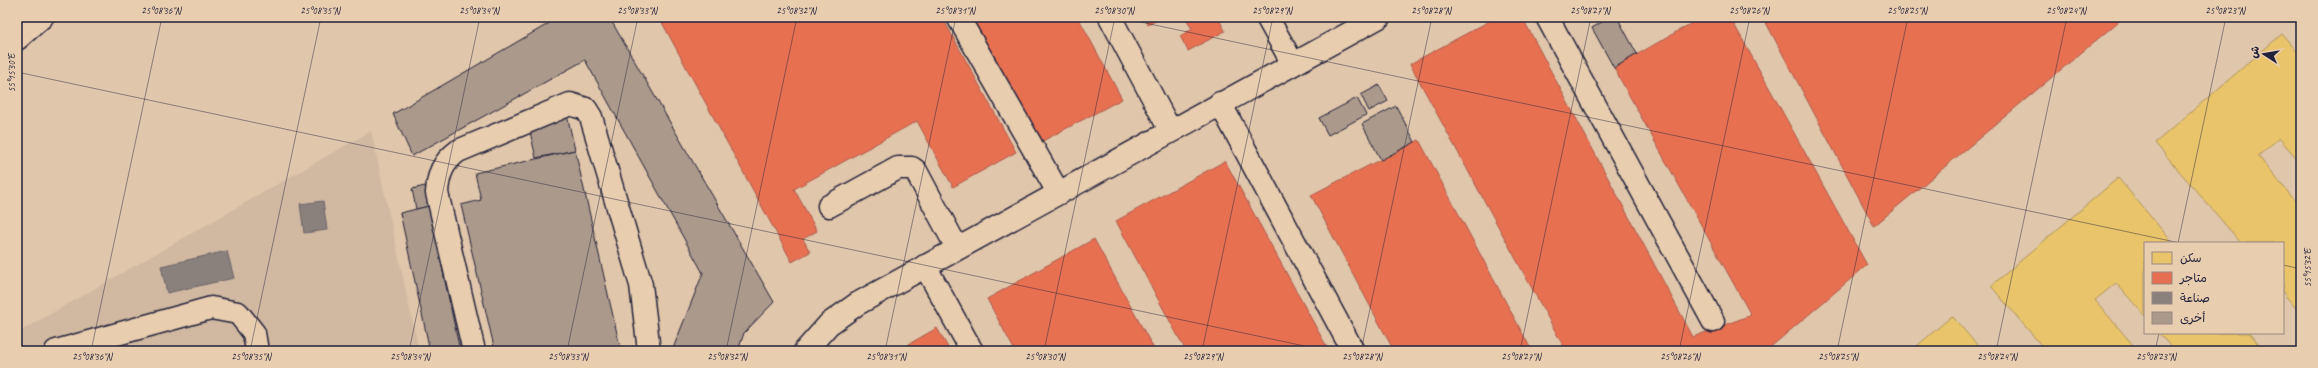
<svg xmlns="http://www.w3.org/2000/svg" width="2318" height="368" font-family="Caveat,'Playpen Sans Arabic',sans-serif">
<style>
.built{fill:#d0b8a1}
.homes{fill:#e9c46a;stroke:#ad935c}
.shops{fill:#e76f51;stroke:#ac584a}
.industry{fill:#8a817c;stroke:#6b6468}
.building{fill:#ab998b;stroke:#22223b}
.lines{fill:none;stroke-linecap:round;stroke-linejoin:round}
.minor-casing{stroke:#22223b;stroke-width:25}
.highway-casing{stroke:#22223b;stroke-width:25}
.minor{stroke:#e8cdaf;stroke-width:22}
.highway{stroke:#e8cdaf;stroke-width:22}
.ticks{fill:none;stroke:#22223b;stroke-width:1;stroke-opacity:0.45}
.neatline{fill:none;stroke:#22223b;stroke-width:1.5}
.ticks-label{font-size:10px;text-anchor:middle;fill:#22223b}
</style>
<rect width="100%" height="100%" fill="#e0c6aa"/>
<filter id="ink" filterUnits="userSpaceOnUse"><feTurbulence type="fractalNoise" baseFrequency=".025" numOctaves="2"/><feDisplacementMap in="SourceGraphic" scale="8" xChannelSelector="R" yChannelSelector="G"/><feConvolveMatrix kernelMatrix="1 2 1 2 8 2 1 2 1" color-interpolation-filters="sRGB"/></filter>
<g filter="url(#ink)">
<polygon class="built" points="371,131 419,351 17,351 17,333"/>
<g class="homes">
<polygon points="2282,34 2301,56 2301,163 2279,138 2258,156 2301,208 2301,314 2283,293 2283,243 2241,243 2155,143"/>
<polygon points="2118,178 2173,243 2145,243 2145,316 2116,283 2095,300 2138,351 2046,351 1991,286"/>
<polygon points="1952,316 1982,351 1911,351"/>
<polygon points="2159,333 2249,333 2264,351 2174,351"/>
</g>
<g class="shops">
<polygon points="659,17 942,17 1016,152 953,187 917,121 794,189 817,231 803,239 810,252 792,262"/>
<polygon points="967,17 1078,17 1122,99 1035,145"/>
<polygon points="1143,17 1163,17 1148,25"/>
<polygon points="1192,17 1218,17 1225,31 1188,51 1180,36 1192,29 1187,20"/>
<polygon points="1497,17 1522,17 1693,337 1751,315 1614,68 1702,17 1730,17 1867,265 1766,351 1566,351 1410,64"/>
<polygon points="1763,17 2124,17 1874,226"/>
<polygon points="1419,140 1532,351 1394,351 1311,195"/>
<polygon points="1225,161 1329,351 1186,351 1116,221"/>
<polygon points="1094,239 1155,351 1015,351 987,299"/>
<polygon points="937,328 950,351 906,351 909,344"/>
</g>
<g class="industry">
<polygon points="323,201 327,230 304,233 300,204"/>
<polygon points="227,251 234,278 167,293 161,266"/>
</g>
<g class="building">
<polygon points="560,17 609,17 774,302 744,333 738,351 672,351 703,273 585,60 412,156 393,114"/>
<polygon points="1610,17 1617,17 1637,54 1614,68 1592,28"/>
<polygon points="1379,85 1388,101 1369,111 1361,95"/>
<polygon points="1357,98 1366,115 1328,135 1319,118"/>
<polygon points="1396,106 1415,142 1381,160 1362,124"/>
<polygon points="567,115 575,150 536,158 528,123"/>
<polygon points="575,150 621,351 495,351 461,205 481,200 475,173"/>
<polygon points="425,186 429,206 416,209 412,189"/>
<polygon points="429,206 460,351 430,351 400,213"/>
</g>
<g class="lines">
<defs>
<g id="minor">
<polyline points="958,17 1058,192"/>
<polyline points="1110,17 1170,130"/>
<polyline points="1267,17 1293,64"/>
<polyline points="1547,17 1713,321"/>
<polyline points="1220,103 1353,351"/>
<polyline points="829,206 898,168 912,168 916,171 957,248"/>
<polyline points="925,266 972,351"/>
<polyline points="56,351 211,308 238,313 254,333 257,351"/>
<path d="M474 351 437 193C438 174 443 162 458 151L570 104 586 109 591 117 641 285 649 351"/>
<polyline points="805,351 829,324 857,304 1379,17"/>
</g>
<polyline id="highway" points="17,39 42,17"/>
</defs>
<use href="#minor" class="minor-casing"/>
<use href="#highway" class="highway-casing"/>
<use href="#minor" class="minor"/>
<use href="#highway" class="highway"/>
</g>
</g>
<path class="ticks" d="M1117 17 2180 243M17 72 1328 351M2178 243 2226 17M2283 265 2301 269M91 351 162 17M250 351 321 17M409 351 480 17M567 351 638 17M726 351 797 17M885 351 956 17M1044 351 1115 17M1202 351 1273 17M1361 351 1432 17M1520 351 1591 17M1679 351 1750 17M1837 351 1908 17M1996 351 2067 17M2155 351 2159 333"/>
<rect width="2318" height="368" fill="none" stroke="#e8cdaf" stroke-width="44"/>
<rect x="2144" y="242" width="140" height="92" fill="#e8cdaf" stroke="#998981"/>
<rect x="2152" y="252" width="20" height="12" fill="#e9c46a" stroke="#998981"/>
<text x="2180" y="262" font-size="12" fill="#22223b">سكن</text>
<rect x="2152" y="272" width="20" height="12" fill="#e76f51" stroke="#998981"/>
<text x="2180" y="282" font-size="12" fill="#22223b">متاجر</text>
<rect x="2152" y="292" width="20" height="12" fill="#8a817c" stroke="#998981"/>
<text x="2180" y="302" font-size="12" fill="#22223b">صناعة</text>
<rect x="2152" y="312" width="20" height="12" fill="#ab998b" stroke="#998981"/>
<text x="2180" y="322" font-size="12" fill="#22223b">أخرى</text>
<g transform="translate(2264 54) rotate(282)" stroke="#e8cdaf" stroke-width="3" paint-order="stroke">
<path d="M0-3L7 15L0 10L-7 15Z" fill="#22223b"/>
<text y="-6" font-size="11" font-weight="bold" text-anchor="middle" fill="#22223b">ش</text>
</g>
<rect x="22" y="22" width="2274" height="324" class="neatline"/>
<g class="ticks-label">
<text x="161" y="14">25°08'36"N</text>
<text x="320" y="14">25°08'35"N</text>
<text x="479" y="14">25°08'34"N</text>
<text x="637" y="14">25°08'33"N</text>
<text x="796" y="14">25°08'32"N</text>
<text x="955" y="14">25°08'31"N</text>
<text x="1114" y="14">25°08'30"N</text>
<text x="1272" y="14">25°08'29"N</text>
<text x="1431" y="14">25°08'28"N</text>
<text x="1590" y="14">25°08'27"N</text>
<text x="1749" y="14">25°08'26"N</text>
<text x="1907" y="14">25°08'25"N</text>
<text x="2066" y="14">25°08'24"N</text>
<text x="2225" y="14">25°08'23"N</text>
<text transform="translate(11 73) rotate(-90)" y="4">55°15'30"E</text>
<text transform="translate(2307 268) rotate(-90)" y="4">55°15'32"E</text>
<text x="92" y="360">25°08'36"N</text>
<text x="251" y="360">25°08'35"N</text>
<text x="410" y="360">25°08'34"N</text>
<text x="568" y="360">25°08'33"N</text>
<text x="727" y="360">25°08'32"N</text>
<text x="886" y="360">25°08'31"N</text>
<text x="1045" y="360">25°08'30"N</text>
<text x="1203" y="360">25°08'29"N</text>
<text x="1362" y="360">25°08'28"N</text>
<text x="1521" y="360">25°08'27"N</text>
<text x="1680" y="360">25°08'26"N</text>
<text x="1838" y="360">25°08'25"N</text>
<text x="1997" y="360">25°08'24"N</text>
<text x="2156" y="360">25°08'23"N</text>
</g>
</svg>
